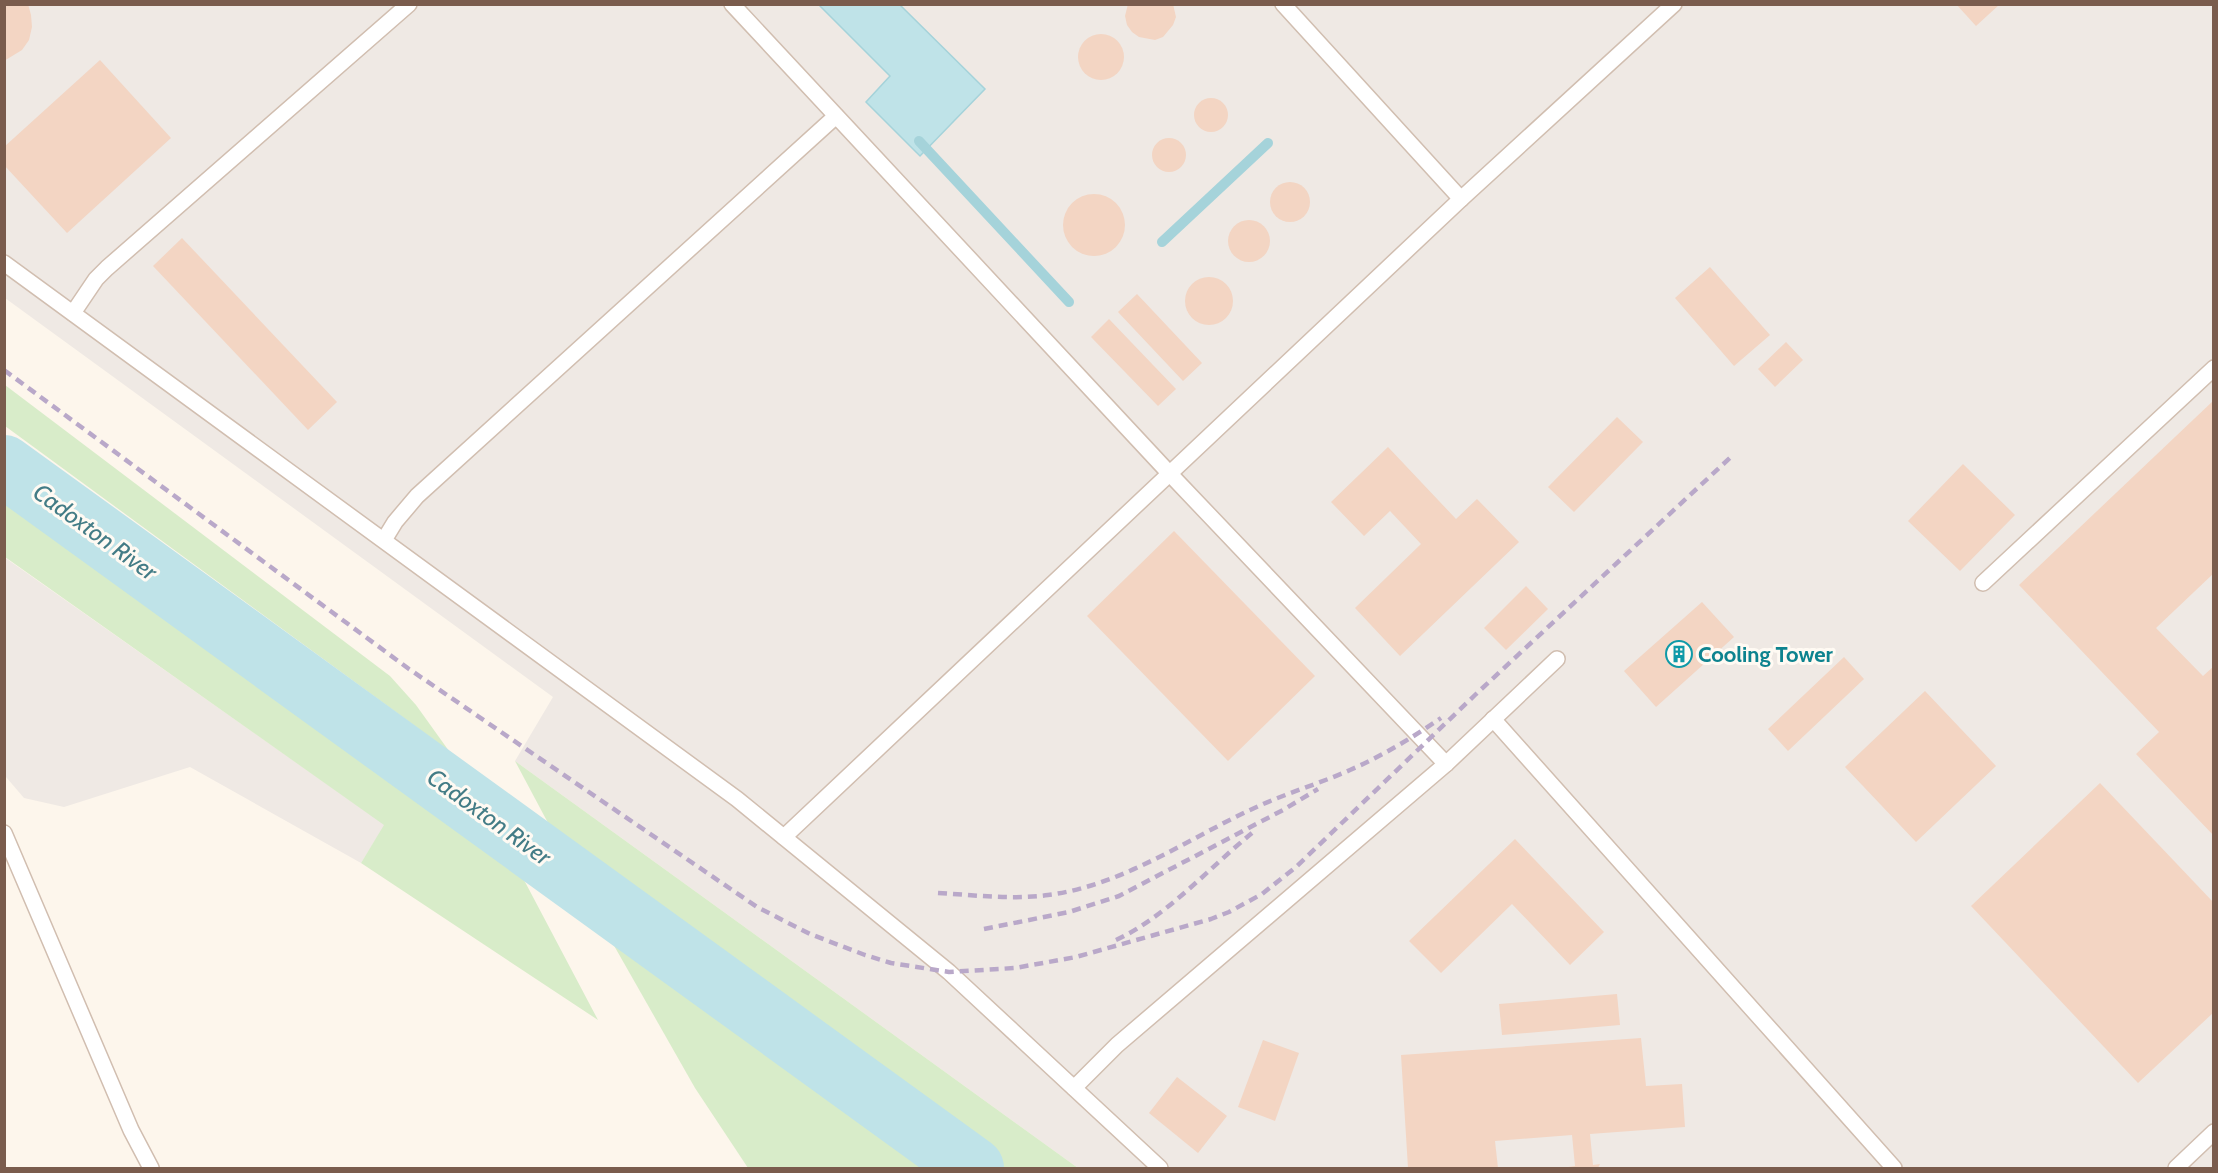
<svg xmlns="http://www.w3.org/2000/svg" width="2218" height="1173" font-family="Cabin,sans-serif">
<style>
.industrial{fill:#efe9e4}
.green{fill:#d8ecc9}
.water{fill:#bfe3e8;stroke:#a5d3da;stroke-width:1.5}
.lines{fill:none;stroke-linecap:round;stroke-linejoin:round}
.stream{stroke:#a5d3da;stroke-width:10}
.river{stroke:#bfe3e8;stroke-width:62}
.building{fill:#f3d5c3}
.service-casing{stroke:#d1beb0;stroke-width:18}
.service{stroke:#fff;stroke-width:15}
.rail{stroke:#b9a8c9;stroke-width:4.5;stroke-dasharray:9 6;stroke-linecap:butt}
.labels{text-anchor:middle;stroke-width:6;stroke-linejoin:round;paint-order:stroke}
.culture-label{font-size:22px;font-weight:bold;fill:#0d838f;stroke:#fffaf3;text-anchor:start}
.water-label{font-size:24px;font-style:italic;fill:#437c86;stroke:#fffaf3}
</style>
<rect width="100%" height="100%" fill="#fdf6ec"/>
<g class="industrial">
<polygon points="5,5 2213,5 2213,1168 1078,1168 515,761 553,697 5,298"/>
<polygon points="4,557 385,825 361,863 190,767 64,807 24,798 6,777 5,772"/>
</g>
<g class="green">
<polygon points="5,385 390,676 416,705 449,751 5,426"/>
<polygon points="5,503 524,880 598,1020 361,863 384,825 5,557"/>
<polygon points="515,761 1078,1168 748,1168 695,1088 604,928"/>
</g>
<polygon class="water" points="821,5 900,5 985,89 920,156 866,102 890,76 820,6"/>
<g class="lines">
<g class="stream">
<polyline points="919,141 1069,302"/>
<polyline points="1162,242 1268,143"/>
</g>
<polyline class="river" points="4,466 973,1168"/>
</g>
<g class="building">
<polygon points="4,4 28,4 31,15 32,27 29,40 22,50 4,61"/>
<polygon points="1128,4 1173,4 1176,17 1173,25 1163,37 1155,40 1139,37 1132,32 1127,25 1125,16"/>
<polygon points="1956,4 2000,4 1976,26"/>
<circle cx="1101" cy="57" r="23"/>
<polygon points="100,60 171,138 67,233 4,165 4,147"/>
<circle cx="1211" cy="115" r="17"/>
<circle cx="1169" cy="155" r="17"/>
<circle cx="1290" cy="202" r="20"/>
<circle cx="1094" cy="225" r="31"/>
<circle cx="1249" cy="241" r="21"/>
<polygon points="182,238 337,402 308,430 153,266"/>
<polygon points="1710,267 1770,335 1734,366 1675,298"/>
<circle cx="1209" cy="301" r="24"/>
<polygon points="1137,294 1202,363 1183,381 1118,312"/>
<polygon points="1109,319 1176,389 1158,406 1091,337"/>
<polygon points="1786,342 1803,360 1775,387 1758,369"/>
<polygon points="2214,400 2214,573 2156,628 2203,676 2214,666 2214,836 2136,754 2159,732 2019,585"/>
<polygon points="1617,417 1643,442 1574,512 1548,487"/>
<polygon points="1388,447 1456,519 1477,499 1519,542 1400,656 1355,608 1421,544 1390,511 1364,536 1331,502"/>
<polygon points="1963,464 2015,515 1960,571 1908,521"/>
<polygon points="1174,531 1315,676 1228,761 1087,616"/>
<polygon points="1526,586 1548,609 1506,650 1484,628"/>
<polygon points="1702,602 1734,637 1656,707 1624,671"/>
<polygon points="1844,657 1864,679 1788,751 1768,729"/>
<polygon points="1925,691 1996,766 1916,842 1845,767"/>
<polygon points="2100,783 2214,903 2214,1012 2138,1083 1971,906"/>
<polygon points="1515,839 1604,932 1570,965 1512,904 1441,973 1409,941"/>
<polygon points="1617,994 1620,1025 1502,1035 1499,1004"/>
<polygon points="1641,1038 1646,1086 1682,1084 1685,1127 1590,1134 1593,1165 1600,1164 1598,1168 1568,1168 1568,1167 1575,1166 1572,1135 1495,1141 1498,1168 1408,1168 1401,1055"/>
<polygon points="1263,1040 1299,1053 1275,1121 1238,1107"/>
<polygon points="1177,1077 1227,1116 1198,1153 1149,1113"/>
</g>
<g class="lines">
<defs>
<g id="service">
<polyline points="732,4 1170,474 1446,764"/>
<polyline points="1283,4 1461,199"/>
<polyline points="4,263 737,799 949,972 1160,1168"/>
<polyline points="73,313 96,279 107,268 409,4"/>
<polyline points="384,540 395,522 417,496 836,116"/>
<polyline points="1983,583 2214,368"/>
<polyline points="1493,719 1894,1168"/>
<polyline points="4,833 131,1130 151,1168"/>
<polyline points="784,837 1461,199 1674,4"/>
<polyline points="1074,1088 1117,1045 1446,764 1557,659"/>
<polyline points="2176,1168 2214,1132"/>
</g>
</defs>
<use href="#service" class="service-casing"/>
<use href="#service" class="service"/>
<g class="rail">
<polyline points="4,370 409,669 757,907 810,934 865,955 891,963 949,972 1015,968 1076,957 1211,919 1229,912 1262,894 1296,867 1475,695 1733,455"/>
<path d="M938 893C975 895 1012 900 1048 895 1126 885 1191 836 1261 805 1290 792 1321 783 1350 770 1382 756 1412 738 1441 718"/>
<polyline points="984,929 1069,912 1119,896 1283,810 1318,789"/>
<path d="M1116 940C1166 917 1209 868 1252 833"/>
</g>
</g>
<defs>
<symbol id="building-ring" viewBox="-11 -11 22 22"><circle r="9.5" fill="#fffaf3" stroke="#0f9aa8" stroke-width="1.5"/><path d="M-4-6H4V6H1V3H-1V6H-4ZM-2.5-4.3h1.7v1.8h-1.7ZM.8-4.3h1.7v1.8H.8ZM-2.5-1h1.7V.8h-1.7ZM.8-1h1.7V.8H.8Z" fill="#0f9aa8"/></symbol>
</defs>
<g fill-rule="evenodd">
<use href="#building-ring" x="1664" y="639" width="30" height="30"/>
</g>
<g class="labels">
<g class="culture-label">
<text x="1698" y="662">Cooling Tower</text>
</g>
<g class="water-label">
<text transform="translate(95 532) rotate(36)" y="8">Cadoxton River</text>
<text transform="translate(489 817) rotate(36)" y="8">Cadoxton River</text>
</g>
</g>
<rect width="2218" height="1173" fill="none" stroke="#7a5c4d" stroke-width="12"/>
</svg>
